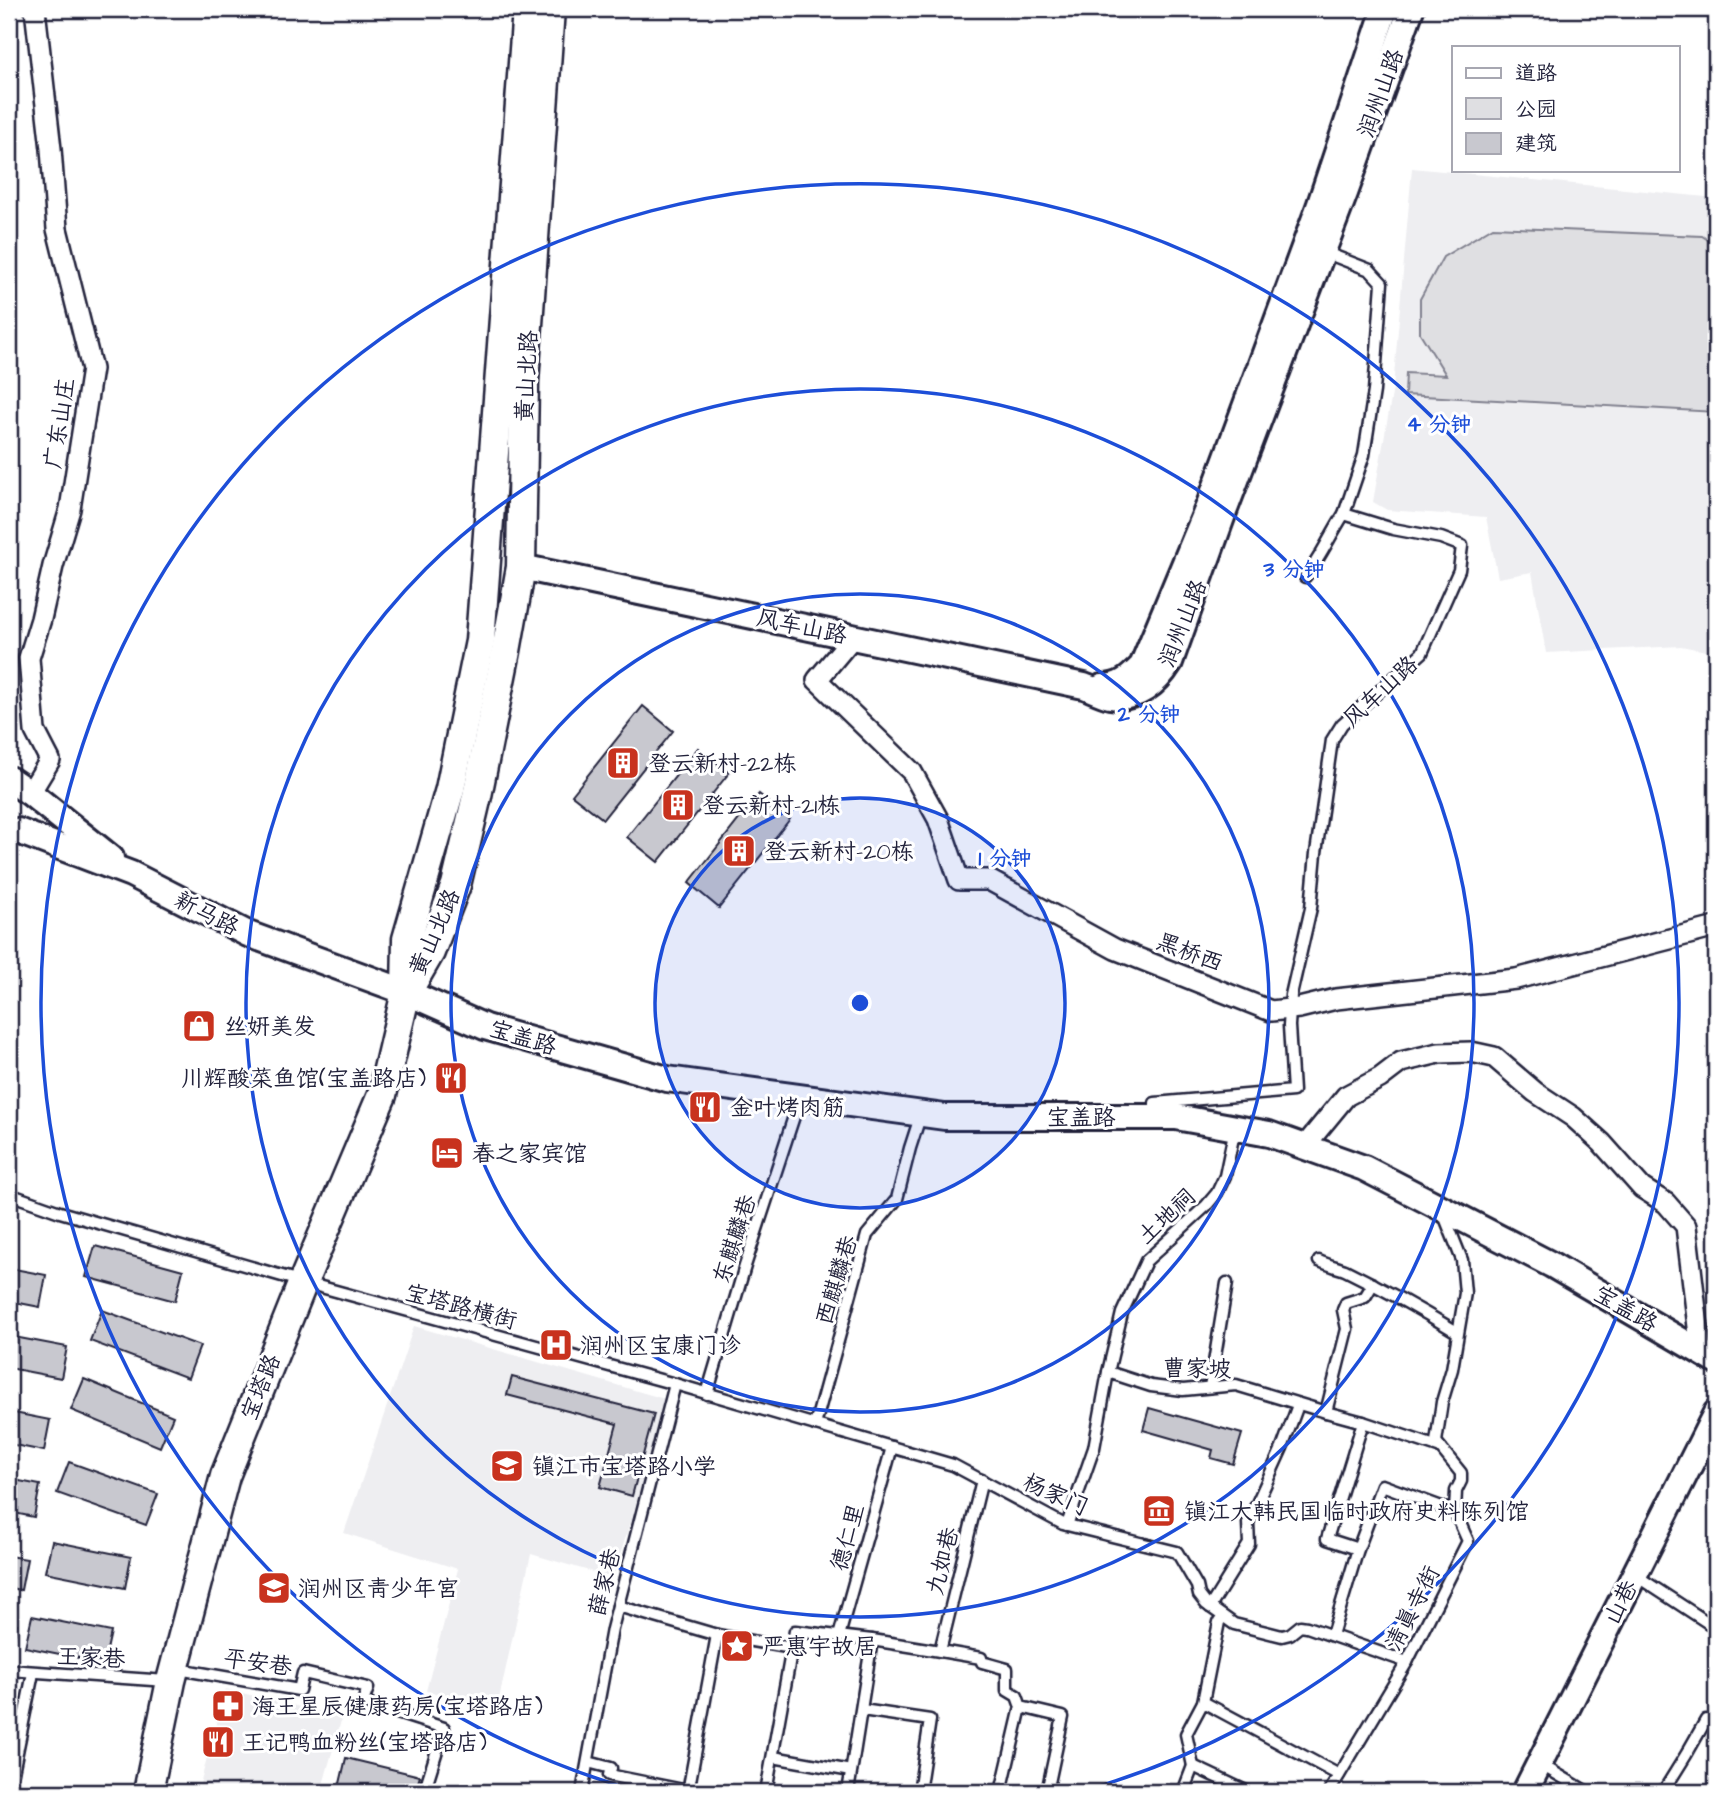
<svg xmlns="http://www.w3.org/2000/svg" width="1725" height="1801" font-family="'Architects Daughter','LXGW WenKai TC',sans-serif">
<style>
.built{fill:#eeeef1}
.green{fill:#dfdfe2;stroke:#80808e;stroke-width:2}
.building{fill:#c8c8cf;stroke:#22223b;stroke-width:2}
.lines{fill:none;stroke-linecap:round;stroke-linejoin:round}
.service-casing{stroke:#22223b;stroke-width:15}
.minor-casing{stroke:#22223b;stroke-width:24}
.tertiary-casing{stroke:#22223b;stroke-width:30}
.secondary-casing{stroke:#22223b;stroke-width:33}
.service{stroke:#fff;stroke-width:10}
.minor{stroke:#fff;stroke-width:19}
.tertiary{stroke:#fff;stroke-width:24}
.secondary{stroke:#fff;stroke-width:28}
.ring{fill:none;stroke:#1d4ed8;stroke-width:3.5}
.labels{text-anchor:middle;stroke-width:6;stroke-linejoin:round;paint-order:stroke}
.street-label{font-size:23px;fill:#22223b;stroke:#fff}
.poi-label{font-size:23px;fill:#22223b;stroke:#fff;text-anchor:start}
.centre{fill:#1d4ed8;stroke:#fff;stroke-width:3.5}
.ring-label{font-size:21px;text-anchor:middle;font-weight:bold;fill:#1d4ed8;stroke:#fff;stroke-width:6;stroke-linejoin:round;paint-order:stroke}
</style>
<rect width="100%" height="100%" fill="#fff"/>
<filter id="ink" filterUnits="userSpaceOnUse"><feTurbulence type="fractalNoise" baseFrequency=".0143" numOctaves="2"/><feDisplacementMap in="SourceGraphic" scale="14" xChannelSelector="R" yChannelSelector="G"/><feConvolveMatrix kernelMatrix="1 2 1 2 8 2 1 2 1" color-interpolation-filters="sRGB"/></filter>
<g filter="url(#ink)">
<g class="built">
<polygon points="1412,168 1716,198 1716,653 1681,646 1546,653 1532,572 1498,578 1486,517 1387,510 1373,502 1393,388"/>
<polygon points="414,1326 668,1400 613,1578 531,1554 497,1708 426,1691 458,1569 344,1533"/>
<polygon points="225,1689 342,1717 321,1792 198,1792"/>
</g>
<polygon class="green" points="1493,227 1702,236 1716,245 1716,412 1405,395 1406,373 1446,375 1420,333 1420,299 1443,257"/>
<g class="building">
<polygon points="643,706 673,731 603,819 572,795"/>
<polygon points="698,748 729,773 658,862 627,837"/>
<polygon points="759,794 790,819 719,908 689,883"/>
<polygon points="95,1246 183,1270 175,1301 86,1277"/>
<polygon points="9,1268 46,1275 40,1307 9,1301"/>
<polygon points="102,1310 200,1346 188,1378 90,1341"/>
<polygon points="9,1336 67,1347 61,1378 9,1368"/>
<polygon points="512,1377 654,1414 632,1496 600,1487 617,1424 507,1395"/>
<polygon points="84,1379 173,1416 160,1447 71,1410"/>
<polygon points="1149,1408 1242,1434 1233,1464 1211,1458 1213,1450 1143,1430"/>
<polygon points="9,1412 50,1420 44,1451 9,1444"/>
<polygon points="69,1462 158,1494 146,1525 57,1493"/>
<polygon points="9,1479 40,1485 34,1517 9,1512"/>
<polygon points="52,1541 131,1557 125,1588 45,1572"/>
<polygon points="9,1556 27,1559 21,1590 9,1588"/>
<polygon points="32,1616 111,1632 104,1663 25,1647"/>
<polygon points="9,1622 17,1624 11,1655 9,1655"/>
<polygon points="346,1758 420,1776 415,1792 338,1792"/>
</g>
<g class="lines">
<defs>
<g id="service">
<path d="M1305 577C1321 558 1330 535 1344 514"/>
<polyline points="1155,1117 1155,1103 1293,1091 1289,1026 1291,995 1311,908 1316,853 1332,740 1342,724 1422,653 1459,570 1462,546 1441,538 1393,529 1344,514 1364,455 1374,391 1382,283 1370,270 1324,252"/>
<polyline points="9,1194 60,1212 303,1282 675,1384 953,1465 1063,1524 1177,1552 1197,1586 1199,1595 1206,1604 1234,1624 1282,1636 1290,1634 1300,1626 1307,1627 1407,1662"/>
<path d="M1319 1261C1328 1265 1337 1267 1345 1270 1384 1289 1421 1310 1457 1332"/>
<polyline points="1108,1372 1151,1386 1183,1390 1236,1385 1326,1412 1347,1329 1343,1310 1346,1303 1365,1297 1373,1284"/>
<polyline points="1210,1387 1227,1283"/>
<polyline points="707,1394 745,1266 800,1098"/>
<polyline points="1326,1412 1363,1422 1441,1448"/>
<polyline points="815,1425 867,1235 897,1199 910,1148 921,1114"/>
<polyline points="1067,1525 1094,1448 1108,1372 1122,1313 1146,1261 1206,1206 1217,1193 1225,1176 1235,1128"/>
<polyline points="1358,1549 1382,1485 1455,1512"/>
<polyline points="1635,1575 1716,1628"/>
<polyline points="618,1606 717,1635 792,1648"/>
<polyline points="1210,1607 1249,1544 1248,1523 1282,1448 1298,1405"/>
<polyline points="1332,1635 1358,1549 1327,1539 1363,1422"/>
<polyline points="839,1636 892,1447"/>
<polyline points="940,1651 981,1658 982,1662 1007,1669 1007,1690 1017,1696 1021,1707 1063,1717 1047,1792"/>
<polyline points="178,1669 299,1690 303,1673 368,1688 363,1702 444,1728 424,1792"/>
<polyline points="9,1670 167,1681"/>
<polyline points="1203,1702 1339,1775"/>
<polyline points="862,1710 930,1720 919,1792"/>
<polyline points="773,1757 851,1771"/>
<polyline points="588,1762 611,1768 609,1775 688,1791"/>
<polyline points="1540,1764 1587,1792"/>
<polyline points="1193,1766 1186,1734 1203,1702 1219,1622 1223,1617"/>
<polyline points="1193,1766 1248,1792"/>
<polyline points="9,1792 33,1673"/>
<polyline points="582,1792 612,1629 675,1384"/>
<polyline points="688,1792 717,1635"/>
<polyline points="766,1792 795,1631 872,1640"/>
<polyline points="848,1792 872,1640 940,1651 982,1480"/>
<polyline points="1001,1792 1021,1707"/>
<polyline points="1183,1792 1193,1766"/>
<polyline points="1329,1792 1407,1662 1468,1541 1455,1512 1456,1491 1461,1481 1461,1473 1436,1442 1442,1402 1452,1369 1465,1293 1462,1260 1444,1215"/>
<polyline points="1663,1792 1686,1755 1706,1720 1716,1725"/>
</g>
<g id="minor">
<polyline points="853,637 817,680 912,772 938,819 959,880 989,880 1115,949 1271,1011 1299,1008 1336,999 1516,979 1716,927"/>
<polyline points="30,793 50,760 35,731 29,658 41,619 53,566 70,509 92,369 57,229 51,149 35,9"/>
<polyline points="1304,1147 1346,1096 1380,1078 1401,1062 1439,1053 1471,1052 1494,1057 1535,1092 1573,1117 1602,1143 1642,1188 1666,1203 1686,1226 1701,1352"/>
</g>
<g id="tertiary">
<path d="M521 567 1084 686C1092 689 1102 694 1110 696 1137 701 1157 683 1170 662L1222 517 1345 193 1411 9"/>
<path d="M1102 687C1121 687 1129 679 1142 666L1209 505 1319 207 1385 9"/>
<polyline points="9,779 30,793 111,858"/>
<polyline points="9,832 18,831 131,874 248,934 406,992 485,1027 667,1079 945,1117 1176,1117 1269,1134 1364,1168 1552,1265 1716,1361"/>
<polyline points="1525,1792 1716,1413"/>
</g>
<g id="secondary">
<polyline points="408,990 430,952 456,885 477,796 506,651 521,567 524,382 550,9"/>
<polyline points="148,1792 171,1681 225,1476 303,1282 382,1095 406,992 407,939 450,789 480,641 527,9"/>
</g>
</defs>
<use href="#service" class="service-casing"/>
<use href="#minor" class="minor-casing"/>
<use href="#tertiary" class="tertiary-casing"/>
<use href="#secondary" class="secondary-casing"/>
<use href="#service" class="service"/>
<use href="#minor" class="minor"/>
<use href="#tertiary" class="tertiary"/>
<use href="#secondary" class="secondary"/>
</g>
</g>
<circle cx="860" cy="1003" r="205" fill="#1d4ed8" fill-opacity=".12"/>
<g class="ring">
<circle cx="860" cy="1003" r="205"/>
<circle cx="860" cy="1003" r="409"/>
<circle cx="860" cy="1003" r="614"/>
<path d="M641 1792A819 819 0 1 1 1079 1792"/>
</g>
<defs>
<symbol id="building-square" viewBox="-11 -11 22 22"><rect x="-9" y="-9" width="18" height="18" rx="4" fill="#c8321e" stroke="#fff"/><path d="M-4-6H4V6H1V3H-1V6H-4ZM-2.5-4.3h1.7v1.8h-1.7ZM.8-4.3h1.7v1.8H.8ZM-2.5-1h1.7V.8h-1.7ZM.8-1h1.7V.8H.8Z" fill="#fff"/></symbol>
<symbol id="shop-square" viewBox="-11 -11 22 22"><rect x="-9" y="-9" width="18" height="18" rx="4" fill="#c8321e" stroke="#fff"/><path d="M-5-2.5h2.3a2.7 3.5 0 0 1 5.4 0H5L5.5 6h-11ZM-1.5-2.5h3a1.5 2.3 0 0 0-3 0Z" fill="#fff"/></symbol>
<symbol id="restaurant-square" viewBox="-11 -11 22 22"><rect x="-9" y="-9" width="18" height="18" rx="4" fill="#c8321e" stroke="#fff"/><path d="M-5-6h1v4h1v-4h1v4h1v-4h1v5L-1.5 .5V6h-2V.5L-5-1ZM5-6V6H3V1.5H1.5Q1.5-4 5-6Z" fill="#fff"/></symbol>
<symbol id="hotel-square" viewBox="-11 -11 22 22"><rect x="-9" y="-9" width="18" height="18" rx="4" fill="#c8321e" stroke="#fff"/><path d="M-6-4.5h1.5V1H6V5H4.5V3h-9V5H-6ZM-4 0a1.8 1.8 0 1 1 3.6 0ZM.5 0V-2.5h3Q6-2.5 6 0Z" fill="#fff"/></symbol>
<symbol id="hospital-square" viewBox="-11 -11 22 22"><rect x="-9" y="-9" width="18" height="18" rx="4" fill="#c8321e" stroke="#fff"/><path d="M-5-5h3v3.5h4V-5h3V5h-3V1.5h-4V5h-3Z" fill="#fff"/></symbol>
<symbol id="school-square" viewBox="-11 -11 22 22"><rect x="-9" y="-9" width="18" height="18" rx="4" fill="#c8321e" stroke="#fff"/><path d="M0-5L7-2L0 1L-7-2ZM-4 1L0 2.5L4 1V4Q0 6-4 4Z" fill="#fff"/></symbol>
<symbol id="museum-square" viewBox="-11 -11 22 22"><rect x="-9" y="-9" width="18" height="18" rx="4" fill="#c8321e" stroke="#fff"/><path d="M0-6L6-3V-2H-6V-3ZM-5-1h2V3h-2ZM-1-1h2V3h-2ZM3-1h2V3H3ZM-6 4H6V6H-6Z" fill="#fff"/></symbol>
<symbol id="sight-square" viewBox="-11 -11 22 22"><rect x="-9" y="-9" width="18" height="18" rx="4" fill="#c8321e" stroke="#fff"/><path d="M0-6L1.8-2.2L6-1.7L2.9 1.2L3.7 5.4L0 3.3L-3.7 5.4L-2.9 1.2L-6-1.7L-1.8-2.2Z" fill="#fff"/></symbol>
<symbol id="pharmacy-square" viewBox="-11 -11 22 22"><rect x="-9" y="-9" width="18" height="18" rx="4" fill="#c8321e" stroke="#fff"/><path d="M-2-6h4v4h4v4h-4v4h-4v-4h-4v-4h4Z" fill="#fff"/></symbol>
</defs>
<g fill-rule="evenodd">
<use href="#building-square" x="604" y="744" width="38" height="38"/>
<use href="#building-square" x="659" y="786" width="38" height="38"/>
<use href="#building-square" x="720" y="832" width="38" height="38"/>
<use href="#shop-square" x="180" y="1007" width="38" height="38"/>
<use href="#restaurant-square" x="432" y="1059" width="38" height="38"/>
<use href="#restaurant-square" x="686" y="1088" width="38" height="38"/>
<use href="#hotel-square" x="428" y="1134" width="38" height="38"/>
<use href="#hospital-square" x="537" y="1326" width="38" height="38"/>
<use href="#school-square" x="488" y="1447" width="38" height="38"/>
<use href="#museum-square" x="1140" y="1492" width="38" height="38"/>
<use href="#school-square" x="255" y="1569" width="38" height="38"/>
<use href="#sight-square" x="718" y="1627" width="38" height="38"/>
<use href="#pharmacy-square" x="209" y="1687" width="38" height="38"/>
<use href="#restaurant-square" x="199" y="1723" width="38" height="38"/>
</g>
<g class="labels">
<g class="street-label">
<text transform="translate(1380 93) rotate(-70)" y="8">润州山路</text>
<text transform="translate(526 376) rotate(-87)" y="8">黄山北路</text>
<text transform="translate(59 423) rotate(-81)" y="8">广东山庄</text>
<text transform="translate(1182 623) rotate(-68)" y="8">润州山路</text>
<text transform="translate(802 626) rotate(12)" y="8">风车山路</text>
<text transform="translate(1380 691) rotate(-43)" y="8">风车山路</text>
<text transform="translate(207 913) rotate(27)" y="8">新马路</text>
<text transform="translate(434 932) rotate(-66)" y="8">黄山北路</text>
<text transform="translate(1190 952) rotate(21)" y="8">黑桥西</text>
<text transform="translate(523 1037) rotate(17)" y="8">宝盖路</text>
<text x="1081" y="1125">宝盖路</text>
<text transform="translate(1166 1216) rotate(-43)" y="8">土地祠</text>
<text transform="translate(734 1239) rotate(-72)" y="8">东麒麟巷</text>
<text transform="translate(836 1280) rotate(-73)" y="8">西麒麟巷</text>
<text transform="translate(461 1306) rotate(15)" y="8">宝塔路横街</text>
<text transform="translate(1626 1308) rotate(30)" y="8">宝盖路</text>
<text transform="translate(1197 1368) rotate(1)" y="8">曹家坡</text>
<text transform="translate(260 1387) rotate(-68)" y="8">宝塔路</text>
<text transform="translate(1056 1494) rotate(24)" y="8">杨家门</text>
<text transform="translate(847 1537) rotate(-74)" y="8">德仁里</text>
<text transform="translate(942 1561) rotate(-76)" y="8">九如巷</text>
<text transform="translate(604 1582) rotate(-76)" y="8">薛家巷</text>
<text transform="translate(1620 1602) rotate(-63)" y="8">山巷</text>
<text transform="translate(1412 1608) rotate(-63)" y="8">清真寺街</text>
<text transform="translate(91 1657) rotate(3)" y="8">王家巷</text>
<text transform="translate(258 1662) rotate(8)" y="8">平安巷</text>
</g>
<g class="poi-label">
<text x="648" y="771">登云新村-22栋</text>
<text x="702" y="813">登云新村-21栋</text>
<text x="764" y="859">登云新村-20栋</text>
<text x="224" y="1034">丝妍美发</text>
<text x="426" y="1086" text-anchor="end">川辉酸菜鱼馆(宝盖路店)</text>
<text x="730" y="1115">金叶烤肉筋</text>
<text x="472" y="1161">春之家宾馆</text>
<text x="580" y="1353">润州区宝康门诊</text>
<text x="532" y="1474">镇江市宝塔路小学</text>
<text x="1184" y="1519">镇江大韩民国临时政府史料陈列馆</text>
<text x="298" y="1596">润州区青少年宫</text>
<text x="762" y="1654">严惠宇故居</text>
<text x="252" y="1714">海王星辰健康药房(宝塔路店)</text>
<text x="242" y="1750">王记鸭血粉丝(宝塔路店)</text>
</g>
</g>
<circle cx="860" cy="1003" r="10" class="centre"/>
<g class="ring-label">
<text x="1439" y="431">4 分钟</text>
<text x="1294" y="576">3 分钟</text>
<text x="1149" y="721">2 分钟</text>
<text x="1005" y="865">1 分钟</text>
</g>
<rect width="1725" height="1801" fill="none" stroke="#fff" stroke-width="35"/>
<rect x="18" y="18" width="1690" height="1766" fill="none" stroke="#22223b" stroke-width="2.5" filter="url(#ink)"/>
<rect x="1452" y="46" width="228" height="126" fill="#ffffff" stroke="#a7a7b1" stroke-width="2"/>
<rect x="1466" y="68" width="35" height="10" fill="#ffffff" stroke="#a7a7b1" stroke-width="2"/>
<text x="1515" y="80" font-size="21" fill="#22223b">道路</text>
<rect x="1466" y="98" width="35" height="21" fill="#dfdfe2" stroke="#a7a7b1" stroke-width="2"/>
<text x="1515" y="116" font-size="21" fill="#22223b">公园</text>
<rect x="1466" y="133" width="35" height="21" fill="#c8c8cf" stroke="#a7a7b1" stroke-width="2"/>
<text x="1515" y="150" font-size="21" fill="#22223b">建筑</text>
</svg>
